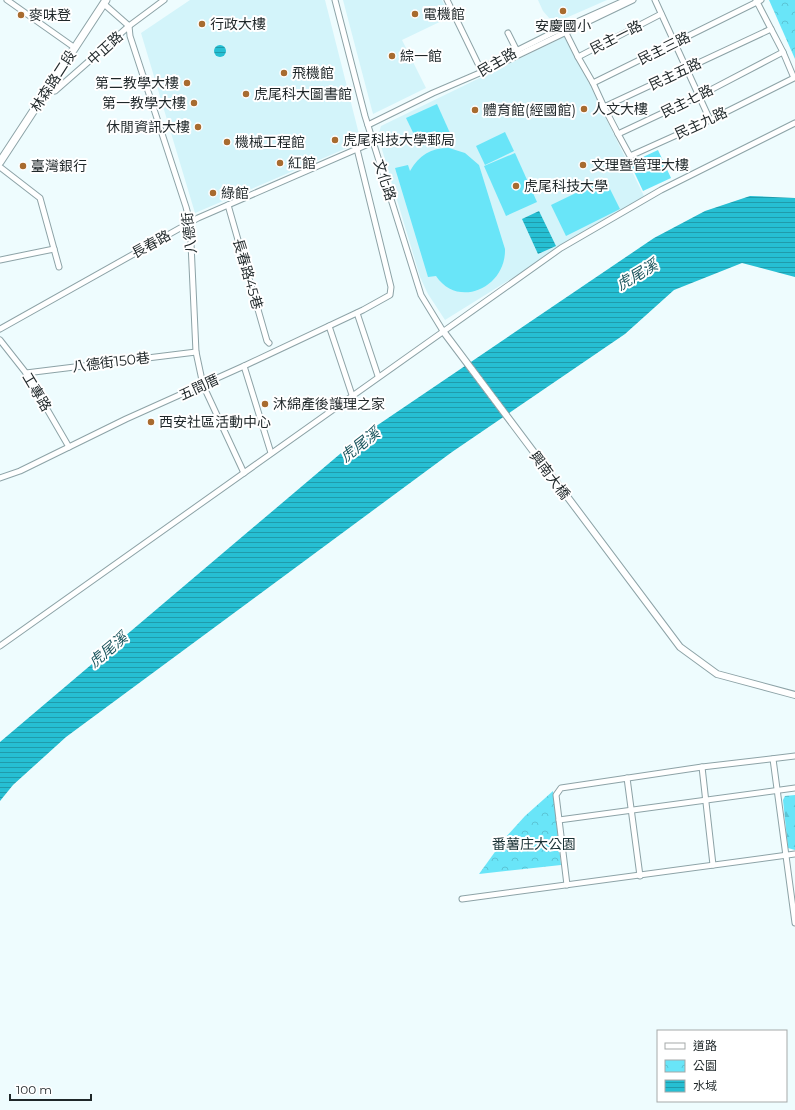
<svg xmlns="http://www.w3.org/2000/svg" width="795" height="1110" font-family="Montserrat,'Noto Sans TC',sans-serif">
<style>
.built{fill:#d3f4fa}
.green{fill:#69e5f8}
.forest{fill:url(#forest-firs)}
.park{fill:url(#park-crowns)}
.water{fill:url(#water-rules)}
.lines{fill:none;stroke-linecap:round;stroke-linejoin:round}
.minor-casing{stroke:#8da3a7;stroke-width:7}
.tertiary-casing{stroke:#8da3a7;stroke-width:8}
.secondary-casing{stroke:#8da3a7;stroke-width:9}
.minor{stroke:#fff;stroke-width:5}
.tertiary{stroke:#fff;stroke-width:6}
.secondary{stroke:#fff;stroke-width:7}
.poi-dot{fill:#a86b2f;stroke:#fff;stroke-width:1.5}
.labels{text-anchor:middle;stroke-width:4;stroke-linejoin:round;paint-order:stroke}
.poi-label{font-size:14px;fill:#1f2729;stroke:#fff;text-anchor:start}
.street-label{font-size:14px;fill:#1f2729;stroke:#fff}
.park-label{font-size:14px;fill:#1a3135;stroke:#fff}
.water-label{font-size:15px;font-style:italic;fill:#19545c;stroke:#fff}
</style>
<defs>
<pattern id="forest-firs" width="22" height="20" patternUnits="userSpaceOnUse"><rect width="22" height="20" fill="#69e5f8"/><path d="M5 1l3.5 6h-7zM16 11l3.5 6h-7z" fill="#5bc4d5"/></pattern>
<pattern id="park-crowns" width="20" height="18" patternUnits="userSpaceOnUse"><rect width="20" height="18" fill="#69e5f8"/><path d="M2 6a3 3 0 1 1 6 0M12 15a3 3 0 1 1 6 0" fill="none" stroke="#5bc4d5"/></pattern>
<pattern id="water-rules" width="6" height="5" patternUnits="userSpaceOnUse"><rect width="6" height="5" fill="#26bfd3"/><path d="M0 2.5h6" fill="none" stroke="#209bab"/></pattern>
</defs>
<rect width="100%" height="100%" fill="#eefcfe"/>
<g class="built">
<polygon points="190,0 325,0 361,142 195,213 141,33"/>
<polygon points="343,0 442,0 450,17 402,40 426,88 373,114"/>
<polygon points="538,0 607,0 559,21 550,19 543,11"/>
<polygon points="566,36 644,196 445,320 428,294 420,277 378,136 381,126"/>
</g>
<g class="green">
<polygon points="437,104 450,133 420,147 406,118"/>
<polygon points="505,132 514,151 485,165 476,146"/>
<path d="M449 148 465 153 479 165 505 249C506 288 458 309 436 276L428 277 395 168 408 165 410 171C419 155 431 148 449 148Z"/>
<polygon points="658,150 671,178 643,191 630,163"/>
<polygon points="515,153 537,202 506,216 484,166"/>
<polygon points="605,179 620,209 566,236 551,205"/>
</g>
<polygon class="forest" points="795,795 795,850 788,848 783,800 785,796"/>
<g class="park">
<polygon points="769,0 795,0 795,59"/>
<polygon points="553,791 561,865 479,874 505,838 525,816"/>
</g>
<g class="water">
<circle cx="220" cy="51" r="6"/>
<polygon points="750,196 795,198 795,277 742,263 674,290 625,334 452,452 66,737 13,785 0,801 0,742 360,437 654,238 705,211"/>
<polygon points="539,211 556,246 538,254 522,219"/>
</g>
<g class="lines">
<defs>
<g id="minor">
<polyline points="7,0 75,48"/>
<polyline points="335,0 365,116 421,295 443,331"/>
<polyline points="447,0 482,72"/>
<polyline points="655,0 710,120"/>
<polyline points="104,4 129,26 130,36 186,207 190,222 196,352 203,385 244,473"/>
<polyline points="565,31 578,57 661,14"/>
<polyline points="508,33 518,53"/>
<polyline points="578,57 593,83 761,0"/>
<polyline points="483,72 633,0"/>
<polyline points="593,83 604,107 771,29"/>
<polyline points="46,92 55,91 129,26 164,0"/>
<polyline points="604,107 618,134 699,96 783,52"/>
<polyline points="368,125 433,93 482,72 490,64 550,34 626,0"/>
<polyline points="618,134 630,156 710,120 794,78 783,52 756,0"/>
<polyline points="0,167 40,198 59,267"/>
<polyline points="228,205 267,341 269,343"/>
<polyline points="0,260 54,249"/>
<polyline points="357,313 378,376"/>
<polyline points="329,326 352,395"/>
<polyline points="0,329 198,218 373,142"/>
<polyline points="0,340 26,373 69,447"/>
<polyline points="244,366 271,453"/>
<polyline points="26,373 196,352"/>
<polyline points="0,478 20,471 126,419 244,366 363,310 390,295 391,287 357,149"/>
<polyline points="0,646 561,248 661,190 795,123"/>
<polyline points="773,759 795,923"/>
<polyline points="702,767 713,865"/>
<polyline points="627,778 640,876"/>
<polyline points="559,820 795,788"/>
<polyline points="567,885 556,795 561,788 702,767 795,756"/>
<polyline points="462,899 795,854"/>
</g>
<polyline id="tertiary" points="443,331 680,647 717,674 795,695"/>
<polyline id="secondary" points="0,162 106,0"/>
</defs>
<use href="#minor" class="minor-casing"/>
<use href="#tertiary" class="tertiary-casing"/>
<use href="#secondary" class="secondary-casing"/>
<use href="#minor" class="minor"/>
<use href="#tertiary" class="tertiary"/>
<use href="#secondary" class="secondary"/>
</g>
<g class="poi-dot">
<circle cx="563" cy="11" r="4"/>
<circle cx="415" cy="14" r="4"/>
<circle cx="21" cy="15" r="4"/>
<circle cx="202" cy="24" r="4"/>
<circle cx="392" cy="56" r="4"/>
<circle cx="284" cy="73" r="4"/>
<circle cx="187" cy="83" r="4"/>
<circle cx="246" cy="94" r="4"/>
<circle cx="194" cy="103" r="4"/>
<circle cx="584" cy="109" r="4"/>
<circle cx="475" cy="110" r="4"/>
<circle cx="198" cy="127" r="4"/>
<circle cx="335" cy="140" r="4"/>
<circle cx="227" cy="142" r="4"/>
<circle cx="280" cy="163" r="4"/>
<circle cx="583" cy="165" r="4"/>
<circle cx="23" cy="166" r="4"/>
<circle cx="516" cy="186" r="4"/>
<circle cx="213" cy="193" r="4"/>
<circle cx="265" cy="404" r="4"/>
<circle cx="151" cy="422" r="4"/>
</g>
<g class="labels">
<g class="poi-label">
<text x="423" y="19">電機館</text>
<text x="29" y="20">麥味登</text>
<text x="210" y="29">行政大樓</text>
<text x="563" y="31" text-anchor="middle">安慶國小</text>
<text x="400" y="61">綜一館</text>
<text x="292" y="78">飛機館</text>
<text x="179" y="88" text-anchor="end">第二教學大樓</text>
<text x="254" y="99">虎尾科大圖書館</text>
<text x="186" y="108" text-anchor="end">第一教學大樓</text>
<text x="592" y="114">人文大樓</text>
<text x="483" y="115">體育館(經國館)</text>
<text x="190" y="132" text-anchor="end">休閒資訊大樓</text>
<text x="343" y="145">虎尾科技大學郵局</text>
<text x="235" y="147">機械工程館</text>
<text x="288" y="168">紅館</text>
<text x="591" y="170">文理暨管理大樓</text>
<text x="31" y="171">臺灣銀行</text>
<text x="524" y="191">虎尾科技大學</text>
<text x="221" y="198">綠館</text>
<text x="273" y="409">沐綿產後護理之家</text>
<text x="159" y="427">西安社區活動中心</text>
</g>
<g class="street-label">
<text transform="translate(616 37) rotate(-27)" y="5">民主一路</text>
<text transform="translate(105 48) rotate(-42)" y="5">中正路</text>
<text transform="translate(664 48) rotate(-26)" y="5">民主三路</text>
<text transform="translate(497 62) rotate(-30)" y="5">民主路</text>
<text transform="translate(675 74) rotate(-25)" y="5">民主五路</text>
<text transform="translate(53 81) rotate(-57)" y="5">林森路二段</text>
<text transform="translate(687 101) rotate(-26)" y="5">民主七路</text>
<text transform="translate(701 123) rotate(-25)" y="5">民主九路</text>
<text transform="translate(385 180) rotate(72)" y="5">文化路</text>
<text transform="translate(189 233) rotate(-96)" y="5">八德街</text>
<text transform="translate(151 244) rotate(-29)" y="5">長春路</text>
<text transform="translate(248 274) rotate(74)" y="5">長春路45巷</text>
<text transform="translate(111 362) rotate(-7)" y="5">八德街150巷</text>
<text transform="translate(199 387) rotate(-25)" y="5">五間厝</text>
<text transform="translate(37 392) rotate(59)" y="5">工專路</text>
<text transform="translate(550 475) rotate(53)" y="5">興南大橋</text>
</g>
<g class="park-label">
<text x="534" y="849">番薯庄大公園</text>
</g>
<g class="water-label">
<text transform="translate(637 275) rotate(-31)" y="5">虎尾溪</text>
<text transform="translate(360 445) rotate(-38)" y="5">虎尾溪</text>
<text transform="translate(108 650) rotate(-40)" y="5">虎尾溪</text>
</g>
</g>
<rect x="657" y="1030" width="130" height="72" fill="#ffffff" stroke="#a5a9a9"/>
<rect x="665" y="1043" width="20" height="6" fill="#ffffff" stroke="#a5a9a9"/>
<text x="693" y="1050" font-size="12" fill="#1f2729">道路</text>
<rect x="665" y="1060" width="20" height="12" fill="url(#park-crowns)" stroke="#a5a9a9"/>
<text x="693" y="1070" font-size="12" fill="#1f2729">公園</text>
<rect x="665" y="1080" width="20" height="12" fill="url(#water-rules)" stroke="#a5a9a9"/>
<text x="693" y="1090" font-size="12" fill="#1f2729">水域</text>
<path d="M10 1094v6h81v-6" fill="none" stroke="#1f2729" stroke-width="2"/>
<text x="16" y="1094" font-size="12" fill="#1f2729" stroke="#ffffff" stroke-width="3" paint-order="stroke">100 m</text>
</svg>
